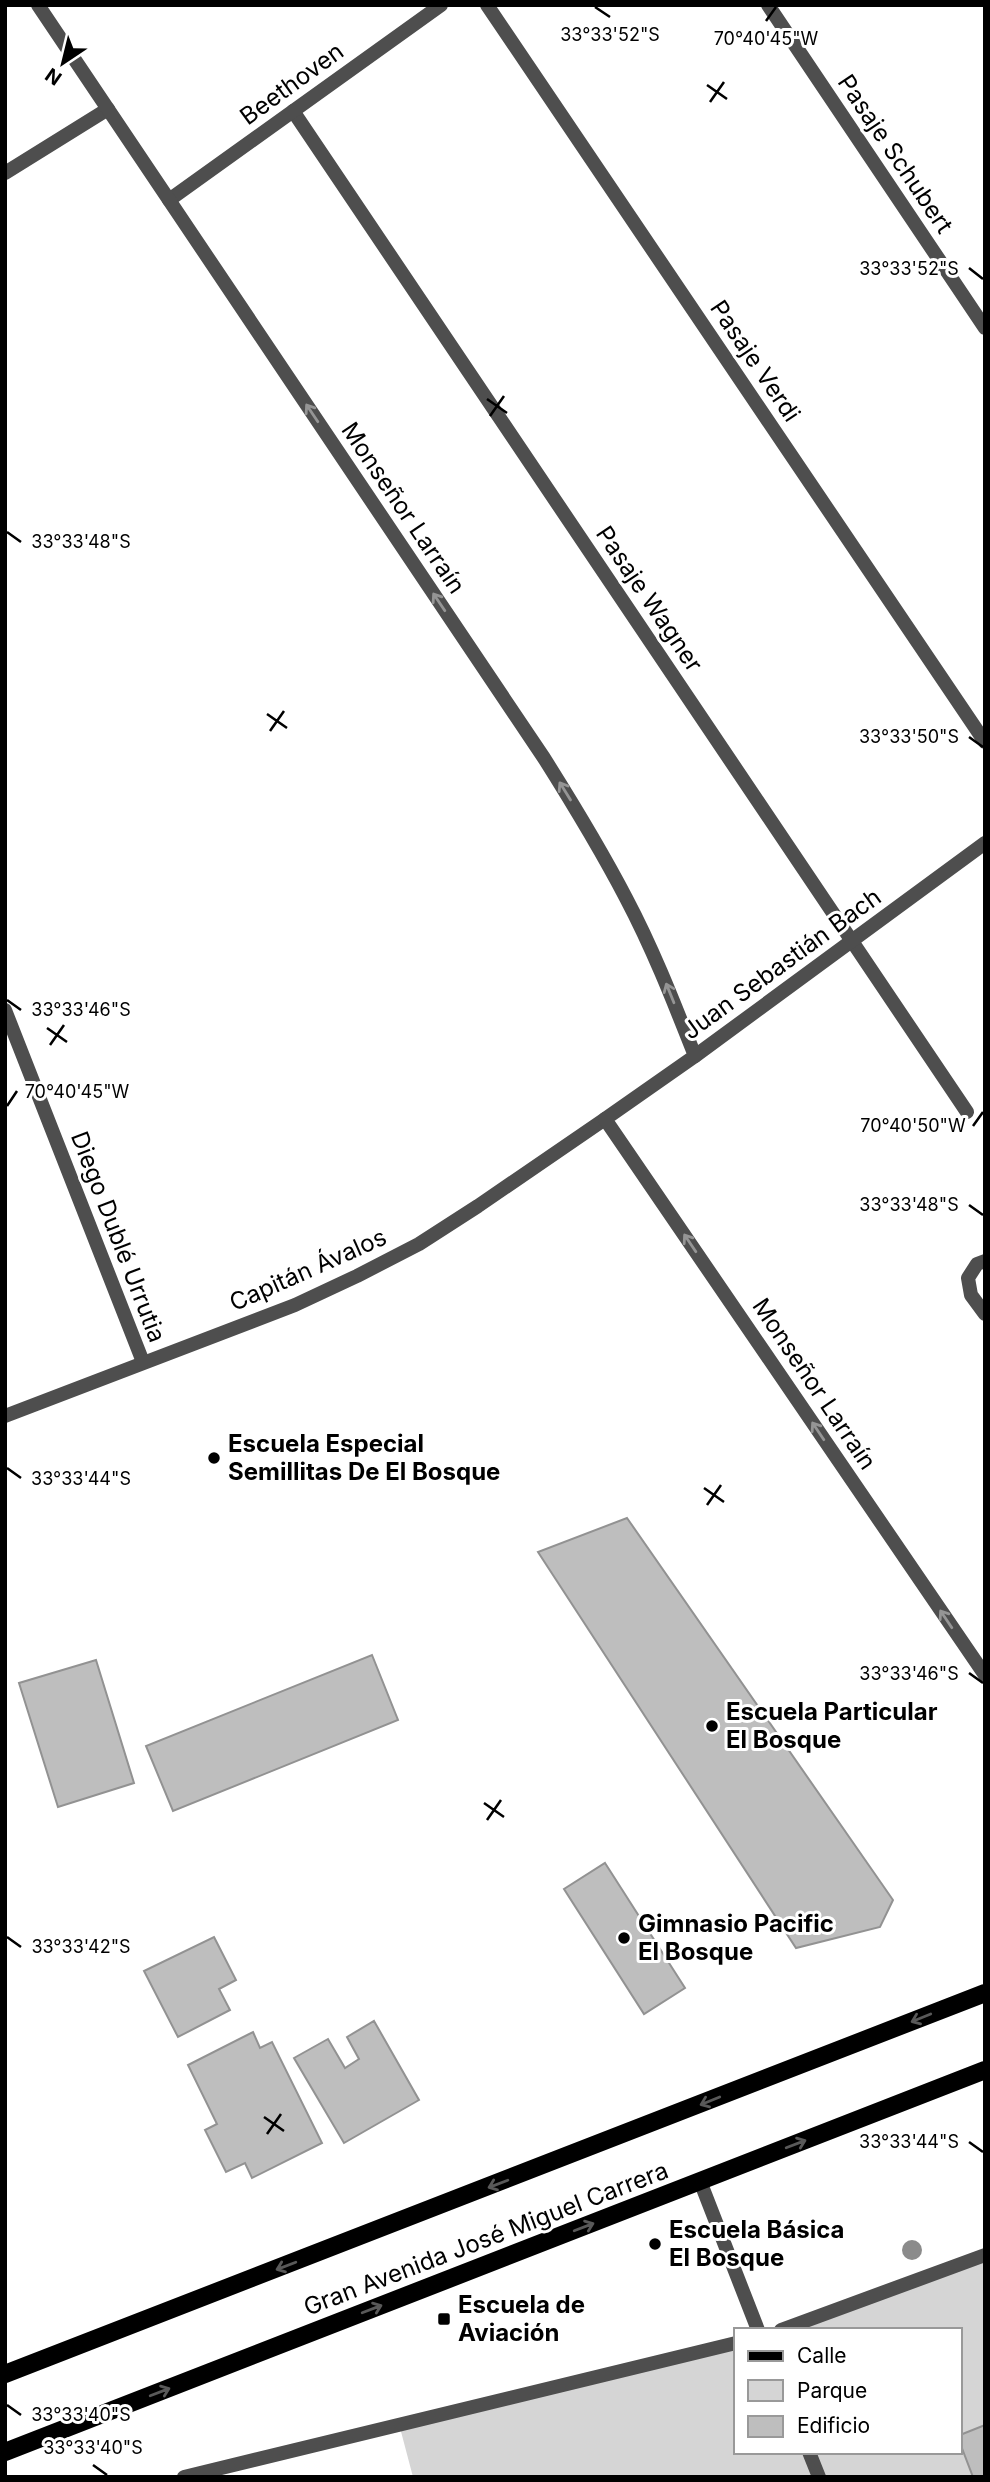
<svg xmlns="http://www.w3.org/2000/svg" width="990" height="2482" font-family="Inter,sans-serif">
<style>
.green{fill:#d5d5d5}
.building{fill:#bebebe;stroke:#929292;stroke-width:2}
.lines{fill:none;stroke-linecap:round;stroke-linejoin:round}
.service{stroke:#4e4e4e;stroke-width:14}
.minor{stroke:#4e4e4e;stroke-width:14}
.tertiary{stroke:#4e4e4e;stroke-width:14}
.primary{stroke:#000;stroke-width:18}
.tree{fill:#8b8b8b}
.oneway{stroke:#959595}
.oneway2{stroke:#595959}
.ticks{fill:none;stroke:#000;stroke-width:2.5}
.poi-dot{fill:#000;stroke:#fff;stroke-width:2.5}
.labels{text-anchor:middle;stroke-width:6;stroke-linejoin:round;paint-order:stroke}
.street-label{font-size:24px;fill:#000;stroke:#fff}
.poi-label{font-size:24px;font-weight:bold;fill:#000;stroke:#fff;text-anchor:start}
.ticks-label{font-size:18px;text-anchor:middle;fill:#000;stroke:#fff;stroke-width:6;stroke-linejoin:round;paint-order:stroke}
</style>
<rect width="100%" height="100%" fill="#fff"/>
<polygon class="green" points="985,2255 985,2477 413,2477 399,2424 736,2343 736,2452 960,2452 960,2330 781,2330"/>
<g class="building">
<polygon points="627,1518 893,1900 880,1927 796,1948 538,1552"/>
<polygon points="372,1655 398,1720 173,1811 146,1746"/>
<polygon points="96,1660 134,1783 58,1807 19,1683"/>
<polygon points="605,1863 685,1988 644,2014 564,1889"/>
<polygon points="214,1937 236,1980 219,1989 230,2010 178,2037 144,1971"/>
<polygon points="374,2021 419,2100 344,2143 294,2058 328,2039 345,2068 359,2059 347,2037"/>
<polygon points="253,2032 260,2048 272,2042 322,2143 252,2178 245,2163 226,2172 205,2130 217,2124 188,2065"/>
<polygon points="985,2425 985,2477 973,2477 960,2443 960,2435"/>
</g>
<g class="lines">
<g class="service">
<polyline points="985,1261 977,1264 968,1278 971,1295 985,1314"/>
<polyline points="700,2181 758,2330"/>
<polyline points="781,2330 985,2255"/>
<polyline points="809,2452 819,2477"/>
<polyline points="184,2477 736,2343"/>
</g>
<g class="minor">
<polyline points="487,5 985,742"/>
<polyline points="768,5 985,328"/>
<polyline points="293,111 967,1112"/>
<polyline points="5,173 108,109"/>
<polyline points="169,200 441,5"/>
<polyline points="5,1010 143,1362"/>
<polyline points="695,1056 985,843"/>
<polyline points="5,1416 295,1305 357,1276 419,1244 478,1206 605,1119"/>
</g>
<path class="tertiary" d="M38 5 544 758C573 804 601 850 626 898 653 949 674 1003 695 1056L605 1119 985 1675"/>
<g class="primary">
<polyline points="5,2374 985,1993"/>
<polyline points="5,2452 985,2070"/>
</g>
</g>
<circle class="tree" cx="912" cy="2250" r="10"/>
<defs><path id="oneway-shaft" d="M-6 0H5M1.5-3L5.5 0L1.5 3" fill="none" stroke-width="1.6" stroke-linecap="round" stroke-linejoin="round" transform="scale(1.75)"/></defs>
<g class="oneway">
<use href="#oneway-shaft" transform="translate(312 413) rotate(-124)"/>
<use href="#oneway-shaft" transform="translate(439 602) rotate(-124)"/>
<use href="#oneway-shaft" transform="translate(565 791) rotate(-122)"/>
<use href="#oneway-shaft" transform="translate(670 993) rotate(-112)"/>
<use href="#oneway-shaft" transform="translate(690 1243) rotate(-124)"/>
<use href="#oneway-shaft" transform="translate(818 1431) rotate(-124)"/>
<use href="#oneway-shaft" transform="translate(946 1619) rotate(-124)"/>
</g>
<g class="oneway2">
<use href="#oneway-shaft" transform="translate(921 2018) rotate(158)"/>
<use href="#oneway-shaft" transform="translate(710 2101) rotate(158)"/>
<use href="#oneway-shaft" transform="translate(796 2144) rotate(-21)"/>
<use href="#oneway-shaft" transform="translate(498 2184) rotate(159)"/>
<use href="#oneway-shaft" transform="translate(584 2227) rotate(-21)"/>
<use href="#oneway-shaft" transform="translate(286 2266) rotate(159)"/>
<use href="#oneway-shaft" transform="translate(372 2309) rotate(-21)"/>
<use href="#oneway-shaft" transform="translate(160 2392) rotate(-21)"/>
</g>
<path class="ticks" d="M595 7 610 17M766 21 776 7M707 85 727 99M710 102 724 82M969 268 983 279M487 399 507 413M490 416 504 396M7 532 21 542M267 714 287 728M270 731 284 711M969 737 983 747M7 1000 21 1010M47 1028 67 1042M50 1045 64 1025M7 1106 17 1091M973 1126 983 1112M969 1205 983 1215M7 1468 21 1478M704 1488 724 1502M707 1505 721 1485M969 1673 983 1683M484 1803 504 1817M487 1820 501 1800M7 1937 21 1947M264 2117 284 2131M267 2134 281 2114M969 2142 983 2152M7 2405 21 2415M93 2465 107 2475"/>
<g class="poi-dot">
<circle cx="214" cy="1458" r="7"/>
<circle cx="712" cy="1726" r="7"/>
<circle cx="624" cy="1938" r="7"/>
<circle cx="655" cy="2244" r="7"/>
<rect x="437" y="2312" width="14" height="14" rx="3.5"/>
</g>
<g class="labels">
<g class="street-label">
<text transform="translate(292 84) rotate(-36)" y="8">Beethoven</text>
<text transform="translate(895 154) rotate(56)" y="8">Pasaje Schubert</text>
<text transform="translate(755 361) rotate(56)" y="8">Pasaje Verdi</text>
<text transform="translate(403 508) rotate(56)" y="8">Monseñor Larraín</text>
<text transform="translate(649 599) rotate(56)" y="8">Pasaje Wagner</text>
<text transform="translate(782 964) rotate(-36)" y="8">Juan Sebastián Bach</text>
<text transform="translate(118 1237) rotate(69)" y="8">Diego Dublé Urrutia</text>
<text transform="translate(308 1270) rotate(-24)" y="8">Capitán Ávalos</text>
<text transform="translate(814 1384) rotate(56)" y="8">Monseñor Larraín</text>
<text transform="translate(486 2239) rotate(-21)" y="8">Gran Avenida José Miguel Carrera</text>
</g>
<g class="poi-label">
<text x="228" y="1452">Escuela Especial<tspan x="228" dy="28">Semillitas De El Bosque</tspan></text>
<text x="726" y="1720">Escuela Particular<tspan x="726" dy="28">El Bosque</tspan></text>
<text x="638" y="1932">Gimnasio Pacific<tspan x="638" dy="28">El Bosque</tspan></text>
<text x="669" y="2238">Escuela Básica<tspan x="669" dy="28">El Bosque</tspan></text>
<text x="458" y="2313">Escuela de<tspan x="458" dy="28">Aviación</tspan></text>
</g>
</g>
<g class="ticks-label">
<text x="610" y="41">33°33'52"S</text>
<text x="766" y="45">70°40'45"W</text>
<text x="909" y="275">33°33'52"S</text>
<text x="81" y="548">33°33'48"S</text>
<text x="909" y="743">33°33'50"S</text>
<text x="81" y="1016">33°33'46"S</text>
<text x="77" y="1098">70°40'45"W</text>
<text x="913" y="1132">70°40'50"W</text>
<text x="909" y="1211">33°33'48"S</text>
<text x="81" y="1485">33°33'44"S</text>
<text x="909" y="1680">33°33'46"S</text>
<text x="81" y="1953">33°33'42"S</text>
<text x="909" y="2148">33°33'44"S</text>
<text x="81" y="2421">33°33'40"S</text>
<text x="93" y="2454">33°33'40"S</text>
</g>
<rect width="990" height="2482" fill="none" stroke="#000000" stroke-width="14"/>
<rect x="734" y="2328" width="228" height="126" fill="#ffffff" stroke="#999999" stroke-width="2"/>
<rect x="748" y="2351" width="35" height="10" fill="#000000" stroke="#999999" stroke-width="2"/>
<text x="797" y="2363" font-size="21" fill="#000000">Calle</text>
<rect x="748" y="2380" width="35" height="21" fill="#d5d5d5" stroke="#999999" stroke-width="2"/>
<text x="797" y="2398" font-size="21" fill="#000000">Parque</text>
<rect x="748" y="2416" width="35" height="21" fill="#bebebe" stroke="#999999" stroke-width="2"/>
<text x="797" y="2433" font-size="21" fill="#000000">Edificio</text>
<g transform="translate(63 63) rotate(215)" stroke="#ffffff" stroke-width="5" paint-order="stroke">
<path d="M0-5L12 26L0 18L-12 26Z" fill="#000000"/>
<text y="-10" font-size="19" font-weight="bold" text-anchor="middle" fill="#000000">N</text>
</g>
</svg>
